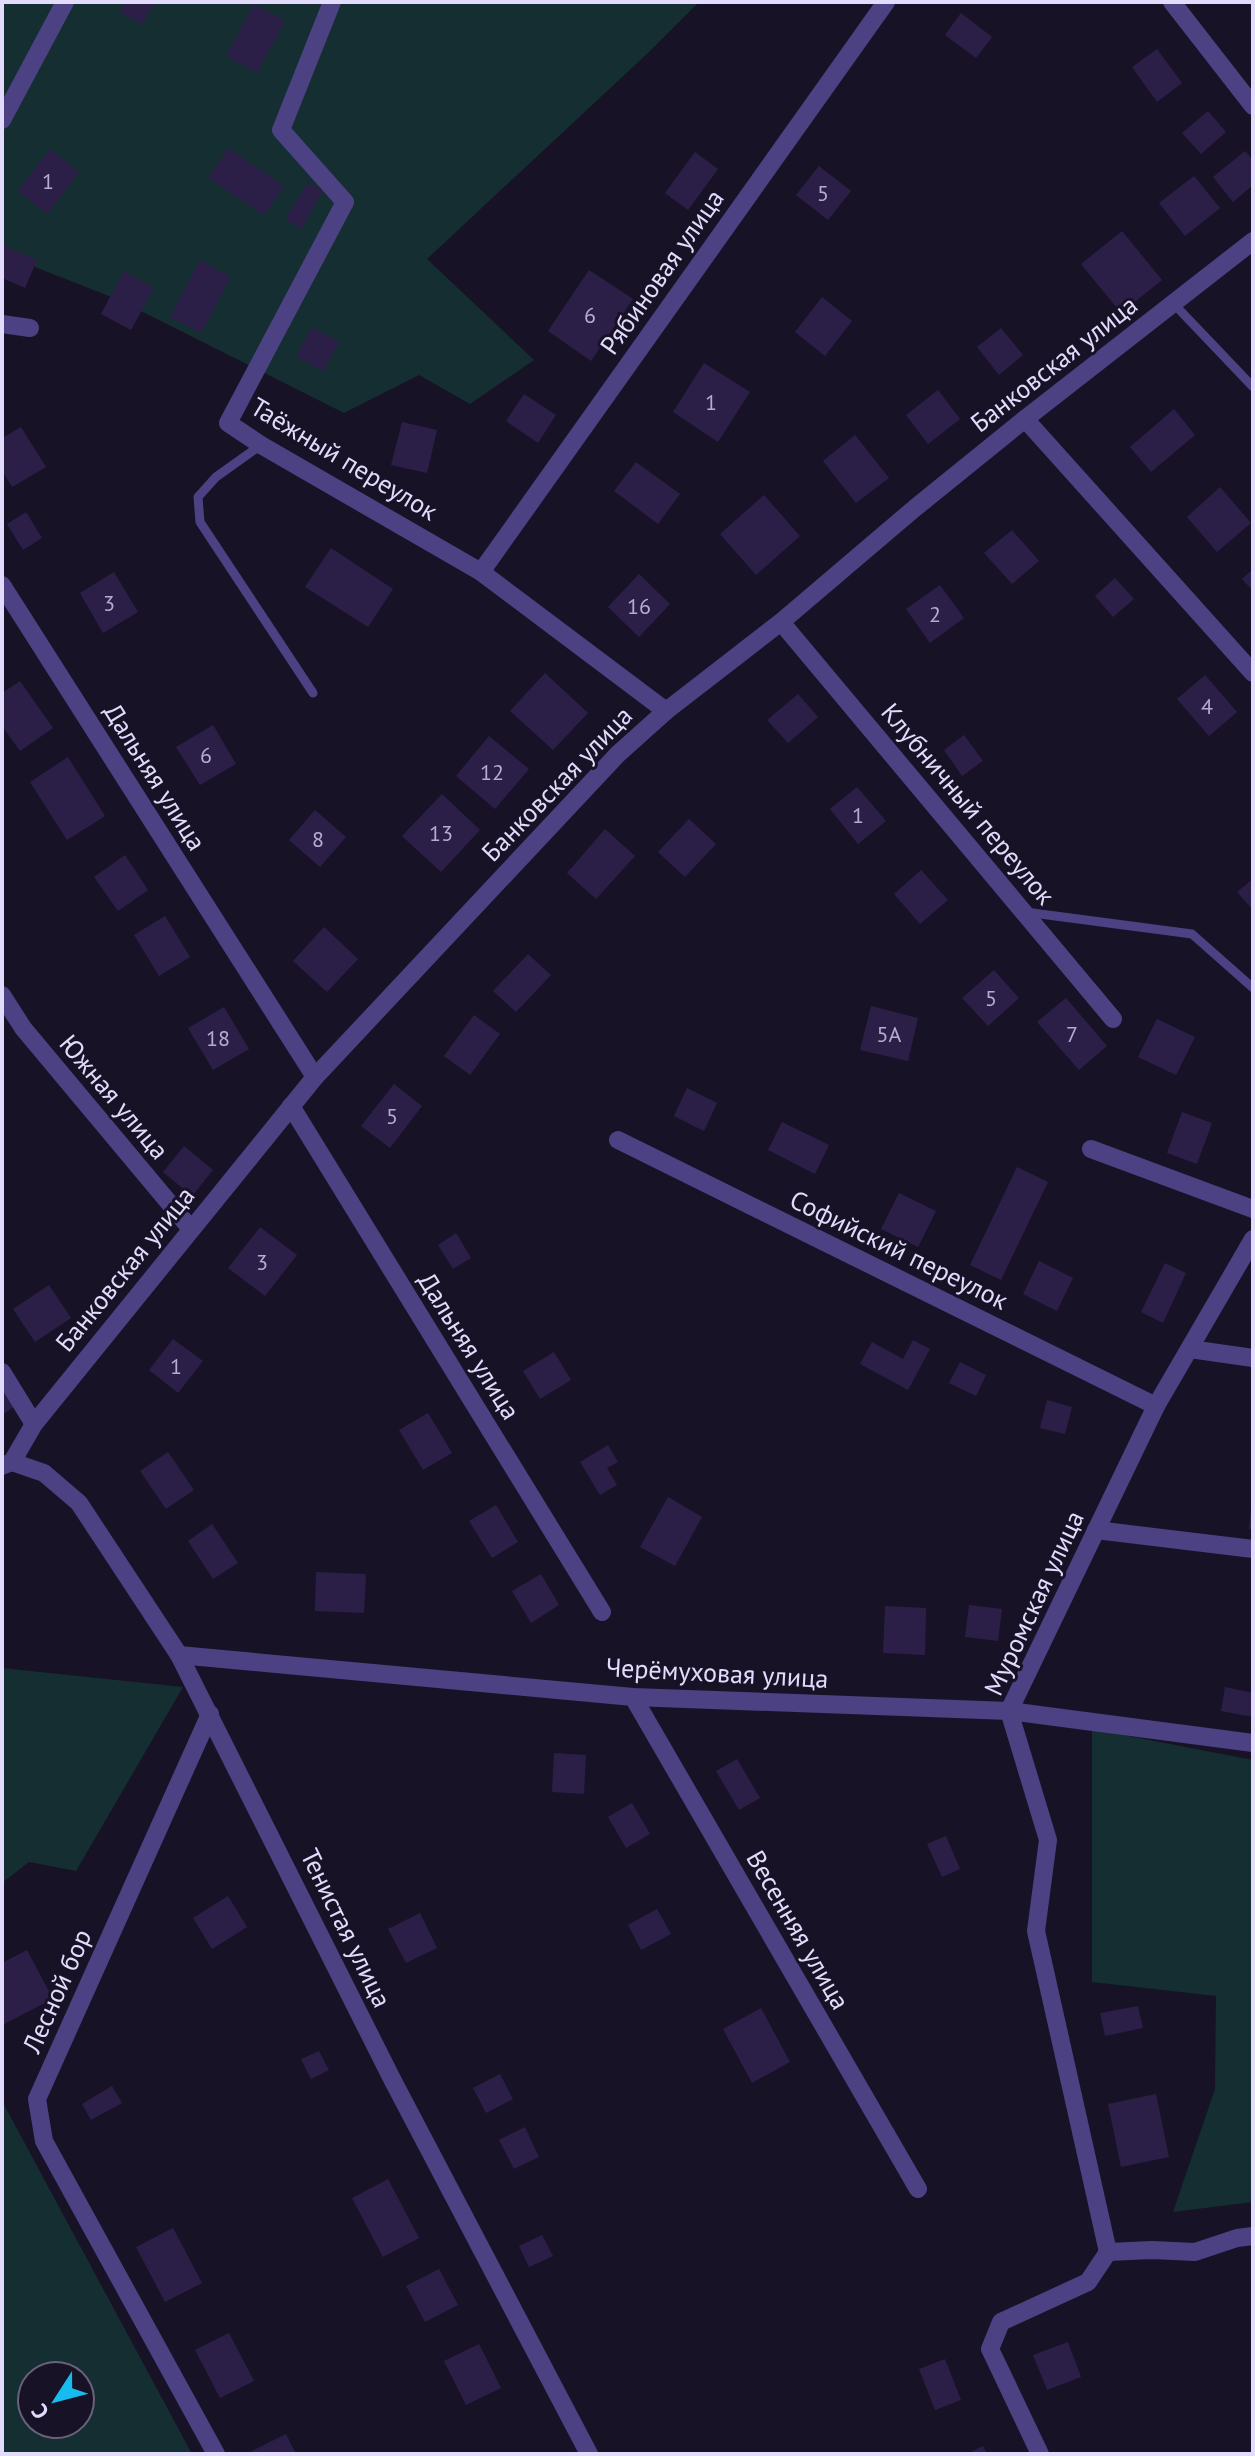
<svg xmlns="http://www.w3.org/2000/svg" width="1255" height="2456" font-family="'PT Sans',sans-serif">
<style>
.green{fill:#152e31;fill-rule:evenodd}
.building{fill:#2c1f47}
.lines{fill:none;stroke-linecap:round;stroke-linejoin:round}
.lane{stroke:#4c4182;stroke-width:9}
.street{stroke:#4c4182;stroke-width:18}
.labels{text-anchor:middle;stroke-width:6;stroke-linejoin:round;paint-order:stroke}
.number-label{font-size:22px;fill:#b5accf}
.street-label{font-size:26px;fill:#e3dbfc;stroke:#181227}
</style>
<rect width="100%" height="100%" fill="#181227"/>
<g class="green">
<polygon points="2,2 699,2 649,52 427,259 534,360 470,404 419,375 344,413 119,300 2,254"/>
<polygon points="2,1668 183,1687 76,1871 29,1862 2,1883"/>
<polygon points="1092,1729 1253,1760 1253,2202 1173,2212 1215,2089 1216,1996 1092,1982"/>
<path d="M2 2101 192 2454H2ZM80 2376V2424H32V2376Z"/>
</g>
<g class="building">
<polygon points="125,2 155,2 142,24 120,12"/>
<polygon points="254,4 285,21 257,73 226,56"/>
<polygon points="961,13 992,37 976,58 945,35"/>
<polygon points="1157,49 1182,83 1157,102 1132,67"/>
<polygon points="1208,111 1226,132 1201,154 1182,133"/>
<polygon points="228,148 284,186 264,215 208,178"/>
<polygon points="50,149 79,172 47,214 18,191"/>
<polygon points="1245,151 1253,160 1253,185 1233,202 1213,177"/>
<polygon points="695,152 718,169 688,210 665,193"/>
<polygon points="819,166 851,191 828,220 796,195"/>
<polygon points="1194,176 1220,208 1185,236 1159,203"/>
<polygon points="308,182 323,191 301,229 285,219"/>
<polygon points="1122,231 1162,280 1121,313 1081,264"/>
<polygon points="2,245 37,260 25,288 2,278"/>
<polygon points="200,260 231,277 201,333 170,317"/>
<polygon points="589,270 633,299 591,361 548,331"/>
<polygon points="124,271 154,288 131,330 101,314"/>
<polygon points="822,297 852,321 825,356 795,332"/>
<polygon points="312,327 339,342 323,371 296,356"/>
<polygon points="1001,328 1023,355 999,375 977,347"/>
<polygon points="704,363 750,392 718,442 673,412"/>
<polygon points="938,390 960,419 928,444 906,415"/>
<polygon points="524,394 556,415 538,443 506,421"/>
<polygon points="1174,409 1195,435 1151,472 1130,447"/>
<polygon points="402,422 437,430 427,473 391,465"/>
<polygon points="21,427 46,467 12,487 2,471 2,438"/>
<polygon points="855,435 889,478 856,503 823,461"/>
<polygon points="636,462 680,494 658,524 614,491"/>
<polygon points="1220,487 1251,523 1217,552 1187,517"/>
<polygon points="764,495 800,536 756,575 720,534"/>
<polygon points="26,512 42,538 23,550 7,524"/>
<polygon points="1012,530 1039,561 1012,584 984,553"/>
<polygon points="331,548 393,589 368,627 305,587"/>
<polygon points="1253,569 1253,591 1242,579"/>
<polygon points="114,572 138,612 103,633 80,593"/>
<polygon points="639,574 670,604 639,637 608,607"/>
<polygon points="1115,578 1134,599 1113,617 1095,596"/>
<polygon points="940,585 964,618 930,643 906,609"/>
<polygon points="545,673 588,713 553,750 510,711"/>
<polygon points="1205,675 1237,712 1209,736 1177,699"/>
<polygon points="20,681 53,728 20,751 2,726 2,693"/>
<polygon points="798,694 818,717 788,743 767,720"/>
<polygon points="213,725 236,764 200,785 176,747"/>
<polygon points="964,735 983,761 962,776 944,750"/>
<polygon points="489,736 529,769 495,809 456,776"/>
<polygon points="68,757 105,816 67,840 30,782"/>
<polygon points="857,787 886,821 858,844 830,809"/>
<polygon points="442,794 480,830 441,872 402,836"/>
<polygon points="315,810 346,837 320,867 289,840"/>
<polygon points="689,819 716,844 685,877 658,852"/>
<polygon points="605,829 635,856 596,899 567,873"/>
<polygon points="125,855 148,890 118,911 94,877"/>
<polygon points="921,870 948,900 920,924 894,894"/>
<polygon points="1253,879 1253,910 1237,892"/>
<polygon points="165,916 190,957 159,976 134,935"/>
<polygon points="324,927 358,959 327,992 293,961"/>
<polygon points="528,954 551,975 516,1012 493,991"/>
<polygon points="994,970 1019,998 988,1026 962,998"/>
<polygon points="1066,998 1107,1046 1079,1070 1037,1022"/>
<polygon points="871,1006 918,1018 908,1061 860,1050"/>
<polygon points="224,1007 249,1049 213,1070 188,1028"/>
<polygon points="474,1015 500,1034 470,1075 444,1056"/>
<polygon points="1157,1019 1195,1037 1176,1075 1138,1057"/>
<polygon points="394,1084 422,1106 390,1148 361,1126"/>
<polygon points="687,1088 717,1103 704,1131 674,1116"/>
<polygon points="1182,1112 1212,1123 1197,1164 1167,1153"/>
<polygon points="782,1122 829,1145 815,1174 768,1150"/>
<polygon points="184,1146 213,1170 192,1196 163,1172"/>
<polygon points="1017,1167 1048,1182 1001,1280 970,1265"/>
<polygon points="899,1193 936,1211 918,1247 881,1229"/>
<polygon points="260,1227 297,1255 265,1296 228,1268"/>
<polygon points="456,1233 471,1258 453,1269 438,1245"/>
<polygon points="1039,1261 1073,1278 1057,1311 1023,1294"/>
<polygon points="1165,1263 1186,1273 1163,1323 1141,1312"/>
<polygon points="49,1285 71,1318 35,1342 13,1309"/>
<polygon points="173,1339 203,1361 178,1393 149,1370"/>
<polygon points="913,1340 930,1349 908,1390 860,1364 872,1342 903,1359"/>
<polygon points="554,1352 571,1380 540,1399 523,1371"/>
<polygon points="960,1362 986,1375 976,1396 949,1383"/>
<polygon points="2,1387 15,1406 2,1415"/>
<polygon points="1047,1400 1072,1407 1065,1434 1040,1428"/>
<polygon points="428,1413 452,1453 423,1470 399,1430"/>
<polygon points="608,1445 618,1462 607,1468 617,1485 600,1495 580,1462"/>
<polygon points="168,1452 194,1490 166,1509 140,1471"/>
<polygon points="668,1497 702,1517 675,1566 640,1547"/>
<polygon points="496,1505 518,1542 492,1558 469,1521"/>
<polygon points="1251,1508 1253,1508 1253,1529 1249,1529"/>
<polygon points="212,1524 238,1563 213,1579 188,1541"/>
<polygon points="316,1572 366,1574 364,1613 315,1611"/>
<polygon points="541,1574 559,1605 531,1623 512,1591"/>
<polygon points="969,1605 1002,1609 998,1641 965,1637"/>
<polygon points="885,1606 926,1608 925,1655 883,1653"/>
<polygon points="1225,1687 1253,1693 1253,1717 1221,1711"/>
<polygon points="554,1753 586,1755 584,1794 552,1792"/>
<polygon points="737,1759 760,1798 739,1810 716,1771"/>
<polygon points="632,1803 650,1834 626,1848 608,1817"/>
<polygon points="946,1836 960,1869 942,1877 927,1844"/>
<polygon points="228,1896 247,1927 212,1949 193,1918"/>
<polygon points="657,1909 671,1934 641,1950 628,1925"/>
<polygon points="420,1913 437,1948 406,1963 388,1929"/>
<polygon points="27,1950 53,1999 2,2025 2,1963"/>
<polygon points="1138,2006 1143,2028 1105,2036 1100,2013"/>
<polygon points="761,2008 790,2062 752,2083 723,2029"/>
<polygon points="319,2051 329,2070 311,2079 301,2059"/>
<polygon points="500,2074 513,2099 486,2113 473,2088"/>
<polygon points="112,2086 122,2103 91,2120 82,2104"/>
<polygon points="1156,2094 1169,2157 1121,2167 1108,2104"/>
<polygon points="525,2127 539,2157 514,2169 499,2140"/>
<polygon points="388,2179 419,2238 383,2257 352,2198"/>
<polygon points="173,2228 202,2283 165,2302 136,2247"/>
<polygon points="542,2235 553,2256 529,2267 519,2246"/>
<polygon points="439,2269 458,2305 425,2322 406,2286"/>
<polygon points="229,2333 254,2381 220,2398 195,2350"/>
<polygon points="1068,2342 1081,2377 1047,2390 1033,2355"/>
<polygon points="479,2344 501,2388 466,2405 444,2361"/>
<polygon points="945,2359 961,2400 935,2410 919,2369"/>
<polygon points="286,2434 296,2454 246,2454"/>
<polygon points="983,2446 987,2454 967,2454"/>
</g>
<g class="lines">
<g class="lane">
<polyline points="1173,303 1253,387"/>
<polyline points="261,445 216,477 198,497 200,522 313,693"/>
<polyline points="1025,912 1192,934 1253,988"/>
</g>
<g class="street">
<polyline points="332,2 281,130 345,202 228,423 261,445 481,572 666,711"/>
<polyline points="1172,2 1253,106"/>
<polyline points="2,120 65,2"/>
<polyline points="2,324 30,328"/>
<polyline points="1025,419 1253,673"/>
<polyline points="481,572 886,2"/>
<polyline points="2,585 315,1077"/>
<polyline points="781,622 1113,1019"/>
<polyline points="2,995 23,1028 191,1229"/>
<polyline points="291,1106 602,1612"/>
<polyline points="618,1140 1156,1406"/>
<polyline points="1091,1149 1253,1209"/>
<polyline points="1190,1349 1253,1358"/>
<polyline points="2,1372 34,1424"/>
<polyline points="12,1462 44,1473 79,1503 179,1655 392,2079 589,2454"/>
<polyline points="2,1466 12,1462 34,1424 315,1077 618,754 666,711 781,622 915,508 1025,419 1253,241"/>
<polyline points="1096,1530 1253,1549"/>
<polyline points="179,1655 633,1697 1009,1711 1253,1743"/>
<polyline points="633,1697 918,2189"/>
<polyline points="210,1714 37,2099 44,2141 216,2454"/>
<polyline points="1108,2252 1036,1931 1048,1840 1009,1711 1156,1406 1253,1239"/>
<polyline points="1108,2252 1152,2250 1195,2252 1237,2238 1253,2236"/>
<polyline points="1040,2454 990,2349 1001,2322 1088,2282 1108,2252"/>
</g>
</g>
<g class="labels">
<g class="number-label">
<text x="48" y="189">1</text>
<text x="823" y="201">5</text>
<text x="590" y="323">6</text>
<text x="711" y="410">1</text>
<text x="109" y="611">3</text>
<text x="639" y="614">16</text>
<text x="935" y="622">2</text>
<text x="1207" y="714">4</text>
<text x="206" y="763">6</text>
<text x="492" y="780">12</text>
<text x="858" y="823">1</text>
<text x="441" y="841">13</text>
<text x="318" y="847">8</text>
<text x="991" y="1006">5</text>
<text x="889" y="1042">5А</text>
<text x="1072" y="1042">7</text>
<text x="218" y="1046">18</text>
<text x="392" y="1124">5</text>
<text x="262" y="1270">3</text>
<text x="176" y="1374">1</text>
</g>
<g class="street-label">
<text transform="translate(662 272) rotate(-55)" y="9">Рябиновая улица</text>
<text transform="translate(1054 364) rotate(-38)" y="9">Банковская улица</text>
<text transform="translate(344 459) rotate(31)" y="9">Таёжный переулок</text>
<text transform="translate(155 777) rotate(58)" y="9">Дальняя улица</text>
<text transform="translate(557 784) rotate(-46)" y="9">Банковская улица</text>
<text transform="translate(968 804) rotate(50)" y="9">Клубничный переулок</text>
<text transform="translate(114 1097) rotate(50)" y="9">Южная улица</text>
<text transform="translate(899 1250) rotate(26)" y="9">Софийский переулок</text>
<text transform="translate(125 1269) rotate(-51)" y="9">Банковская улица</text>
<text transform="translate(469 1346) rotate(58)" y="9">Дальняя улица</text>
<text transform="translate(1034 1603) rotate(-65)" y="9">Муромская улица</text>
<text transform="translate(717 1673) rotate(3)" y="9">Черёмуховая улица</text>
<text transform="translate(346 1928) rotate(64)" y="9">Тенистая улица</text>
<text transform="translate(798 1930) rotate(60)" y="9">Весенняя улица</text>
<text transform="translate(57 1991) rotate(-66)" y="9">Лесной бор</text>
</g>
</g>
<rect width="1255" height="2456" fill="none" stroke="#e3dbfc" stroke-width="8"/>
<g transform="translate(56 2400) rotate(234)"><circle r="38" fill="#181227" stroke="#69627c" stroke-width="2"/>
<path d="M0-6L14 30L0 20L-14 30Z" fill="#16bced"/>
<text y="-12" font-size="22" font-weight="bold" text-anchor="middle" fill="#e3dbfc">С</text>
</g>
</svg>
